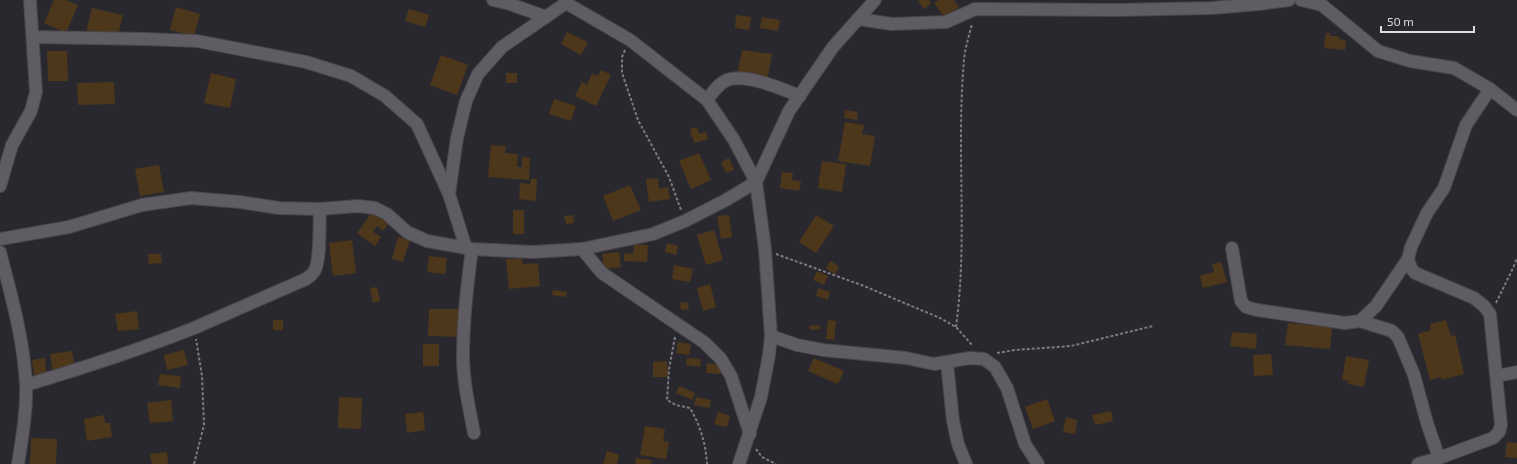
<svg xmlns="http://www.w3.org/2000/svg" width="1517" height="464" font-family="'Exo 2',sans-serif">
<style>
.building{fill:#4c371b}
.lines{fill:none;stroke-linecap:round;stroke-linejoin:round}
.minor-casing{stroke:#48464c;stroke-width:14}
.path{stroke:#7d7b81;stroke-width:2;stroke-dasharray:3 2;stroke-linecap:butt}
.minor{stroke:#5f5c64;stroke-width:12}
</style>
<rect width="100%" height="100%" fill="#2a282f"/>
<g class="building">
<polygon points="54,0 66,0 78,5 66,33 44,23"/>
<polygon points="919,0 929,0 931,4 924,9 918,1"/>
<polygon points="939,0 954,0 959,7 944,17 934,3"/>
<polygon points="176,7 200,14 194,36 170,30"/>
<polygon points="92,8 123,15 117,39 86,32"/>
<polygon points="409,9 429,15 425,27 405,21"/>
<polygon points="736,15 751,17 749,30 735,28"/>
<polygon points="762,17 780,20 778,31 760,28"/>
<polygon points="567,32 588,42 581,55 561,44"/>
<polygon points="1326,33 1330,33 1330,36 1339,36 1339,39 1346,40 1345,50 1324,48"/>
<polygon points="742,50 772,54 767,82 737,77"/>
<polygon points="47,51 67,51 68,81 48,81"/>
<polygon points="441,55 468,65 457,95 430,85"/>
<polygon points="601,70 611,75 596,106 575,96 582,82 587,85 592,74 598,76"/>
<polygon points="211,73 236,79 230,108 204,103"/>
<rect x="506" y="73" width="11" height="10"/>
<polygon points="114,82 115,104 78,105 77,83"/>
<polygon points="554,99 576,106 571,121 549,114"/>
<polygon points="845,110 858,112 857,120 844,118"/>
<polygon points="845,122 864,125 862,134 875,136 870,166 838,161"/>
<polygon points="697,127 699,134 706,132 708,139 694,143 690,129"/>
<polygon points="491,145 506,146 505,153 518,154 517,167 522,167 522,157 530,158 529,180 488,177"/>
<polygon points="699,153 711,180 691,189 679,161"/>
<polygon points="729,158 734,170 726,173 721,162"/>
<polygon points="822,161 846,164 842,192 818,188"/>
<polygon points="159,165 164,192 140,196 135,169"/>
<polygon points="782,172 793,173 792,180 801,181 799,191 780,188"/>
<polygon points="658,178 659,189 668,187 670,199 649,202 646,179"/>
<polygon points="531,179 537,179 536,201 519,199 520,183 530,184"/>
<polygon points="630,185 641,210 613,221 603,196"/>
<rect x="513" y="210" width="11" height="24"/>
<polygon points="373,211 389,223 383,231 377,226 373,232 381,237 375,246 357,233"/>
<polygon points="573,215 574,223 566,224 564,216"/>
<polygon points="729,215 732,237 721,239 717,216"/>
<polygon points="816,215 834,226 816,253 799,242"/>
<polygon points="714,230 723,260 706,265 697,235"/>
<polygon points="398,237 410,240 403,262 392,259"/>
<polygon points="352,240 356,273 333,276 329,243"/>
<polygon points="667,243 678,246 676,255 665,252"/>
<polygon points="634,244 648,245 647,262 624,261 624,253 633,254"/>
<polygon points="619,252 621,267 604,269 602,254"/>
<polygon points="148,254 161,254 162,263 149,264"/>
<polygon points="429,256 447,258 445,274 427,272"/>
<polygon points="522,258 523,264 538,263 540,286 509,289 506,259"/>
<polygon points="830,261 839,266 835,274 826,269"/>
<polygon points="1221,262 1227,282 1203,288 1200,276 1214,272 1212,264"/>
<polygon points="674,265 693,269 690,282 672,279"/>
<polygon points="817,271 828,276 824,285 813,280"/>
<polygon points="710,284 716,307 703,311 697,288"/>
<polygon points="377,287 380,301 373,303 370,288"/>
<polygon points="818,288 830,292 828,300 816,296"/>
<polygon points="553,290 567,292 566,297 552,295"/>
<polygon points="688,302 689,309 681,310 680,303"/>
<polygon points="429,309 464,309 463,337 428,336"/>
<polygon points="137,311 139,329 118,331 115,314"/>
<rect x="273" y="320" width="10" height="10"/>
<polygon points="828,320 836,321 834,340 826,339"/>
<polygon points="1446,320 1451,336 1455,335 1464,374 1441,380 1441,377 1430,380 1418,334 1431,330 1430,324"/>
<polygon points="1288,323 1332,327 1330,349 1285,345"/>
<polygon points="820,325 821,329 810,330 809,326"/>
<polygon points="1232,332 1257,334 1256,349 1230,346"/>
<polygon points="678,342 691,344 689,355 676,353"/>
<rect x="423" y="344" width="16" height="22"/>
<polygon points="184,350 188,365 167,370 164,355"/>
<polygon points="72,351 75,370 53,374 50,354"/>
<polygon points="1271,354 1273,375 1254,376 1253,355"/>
<polygon points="1346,356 1369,360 1364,387 1348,384 1349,381 1342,380"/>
<polygon points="45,358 47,380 35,381 32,360"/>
<polygon points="687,358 701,359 700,367 686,365"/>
<polygon points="814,358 844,371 838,384 808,371"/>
<polygon points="667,361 668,377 653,377 653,362"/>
<polygon points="707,363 723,365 723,374 706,373"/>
<polygon points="160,374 181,376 180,388 158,385"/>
<polygon points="679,386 695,393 692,400 676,393"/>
<polygon points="339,397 362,398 361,429 338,428"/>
<polygon points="696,397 711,400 709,408 694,405"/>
<polygon points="1047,399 1055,421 1033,429 1025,407"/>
<polygon points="171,400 173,421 150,423 147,403"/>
<polygon points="1111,411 1113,421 1095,425 1092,415"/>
<polygon points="423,412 425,430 407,433 405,414"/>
<polygon points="718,412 730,416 727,427 714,424"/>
<polygon points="104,415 105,423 110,423 112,437 87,441 84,419"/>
<polygon points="1066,417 1077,420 1075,434 1063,432"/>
<polygon points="645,426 665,429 663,441 669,442 666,459 640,455"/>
<polygon points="31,438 57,439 56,464 30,464"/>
<polygon points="1507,442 1517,443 1517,458 1505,457"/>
<polygon points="607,451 619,455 617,464 603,464"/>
<polygon points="167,452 168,464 152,464 150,454"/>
<polygon points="636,458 652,460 651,464 635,464"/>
</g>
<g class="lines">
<defs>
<g id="minor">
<polyline points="493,0 510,4 546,17"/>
<polyline points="1301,0 1322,5 1378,51 1410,61 1454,68 1490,89 1517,110"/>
<polyline points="858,19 892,24 946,22 975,9 1117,10 1212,8 1259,4 1289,0"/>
<polyline points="33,37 145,39 197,41 306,62 351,76 385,96 417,124 449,194"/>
<path d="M707 100C712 93 718 84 727 80 746 73 782 89 800 96"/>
<polyline points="0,186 12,145 31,111 36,92 30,0"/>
<polyline points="0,239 69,227 142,205 191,198 240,202 279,208 320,209 358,206 375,208 387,214 407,232 427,241 472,249 533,252 582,249 653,234 685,221 726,200 756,182 734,140 707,100 630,40 566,3 565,0"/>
<polyline points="466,248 449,194 457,138 466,101 478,74 502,47 566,3"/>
<polyline points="1232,248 1241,301 1246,307 1257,310 1345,323 1360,321 1376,306 1408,259 1411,247 1427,213 1444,188 1466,125 1490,89"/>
<path d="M472 249C467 285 463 321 463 357 463 382 469 407 474 433"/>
<polyline points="582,249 602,273 705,343 721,359 731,376 750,434"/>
<path d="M0 252C11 295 24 340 26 385 27 411 22 438 18 464"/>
<polyline points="1408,259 1411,268 1415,273 1474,298 1484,306 1490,314 1501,425 1499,432 1493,438 1439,458 1418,464"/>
<polyline points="1360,321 1392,331 1398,337 1414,375 1427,423 1439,458"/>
<polyline points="771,336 797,345 823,350 906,358 934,364 970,358 984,359 995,367 1007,388 1025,444 1038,464"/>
<polyline points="947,363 953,421 958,444 966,464"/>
<polyline points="1497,376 1517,372"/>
<path d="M26 385C83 368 139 350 194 328 231 312 269 295 306 279 309 277 313 274 315 270 321 256 319 224 320 209"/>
<polyline points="739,464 761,397 769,355 771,336 765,249 756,182 789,111 833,47 875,0"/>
</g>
</defs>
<use href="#minor" class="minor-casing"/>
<g class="path">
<polyline points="625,50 622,57 622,73 638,120 669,177 681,210"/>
<polyline points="776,254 864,286 940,318 956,327 973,346"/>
<polyline points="1496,303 1514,266 1517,258"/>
<path d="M956 327C968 239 956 149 964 60 965 48 969 36 972 24"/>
<path d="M675 337 669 369 667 400 676 405 690 408C700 425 706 444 707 464"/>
<polyline points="997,353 1015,350 1071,346 1153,326"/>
<polyline points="756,449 762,457 776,464"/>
<polyline points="194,464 204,425 202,376 196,339"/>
</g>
<use href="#minor" class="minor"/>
</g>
<path d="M1381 26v6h93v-6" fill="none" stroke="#dedde1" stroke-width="2"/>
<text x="1387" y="26" font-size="12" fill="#dedde1" stroke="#2a282f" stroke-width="3" paint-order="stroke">50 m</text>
</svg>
